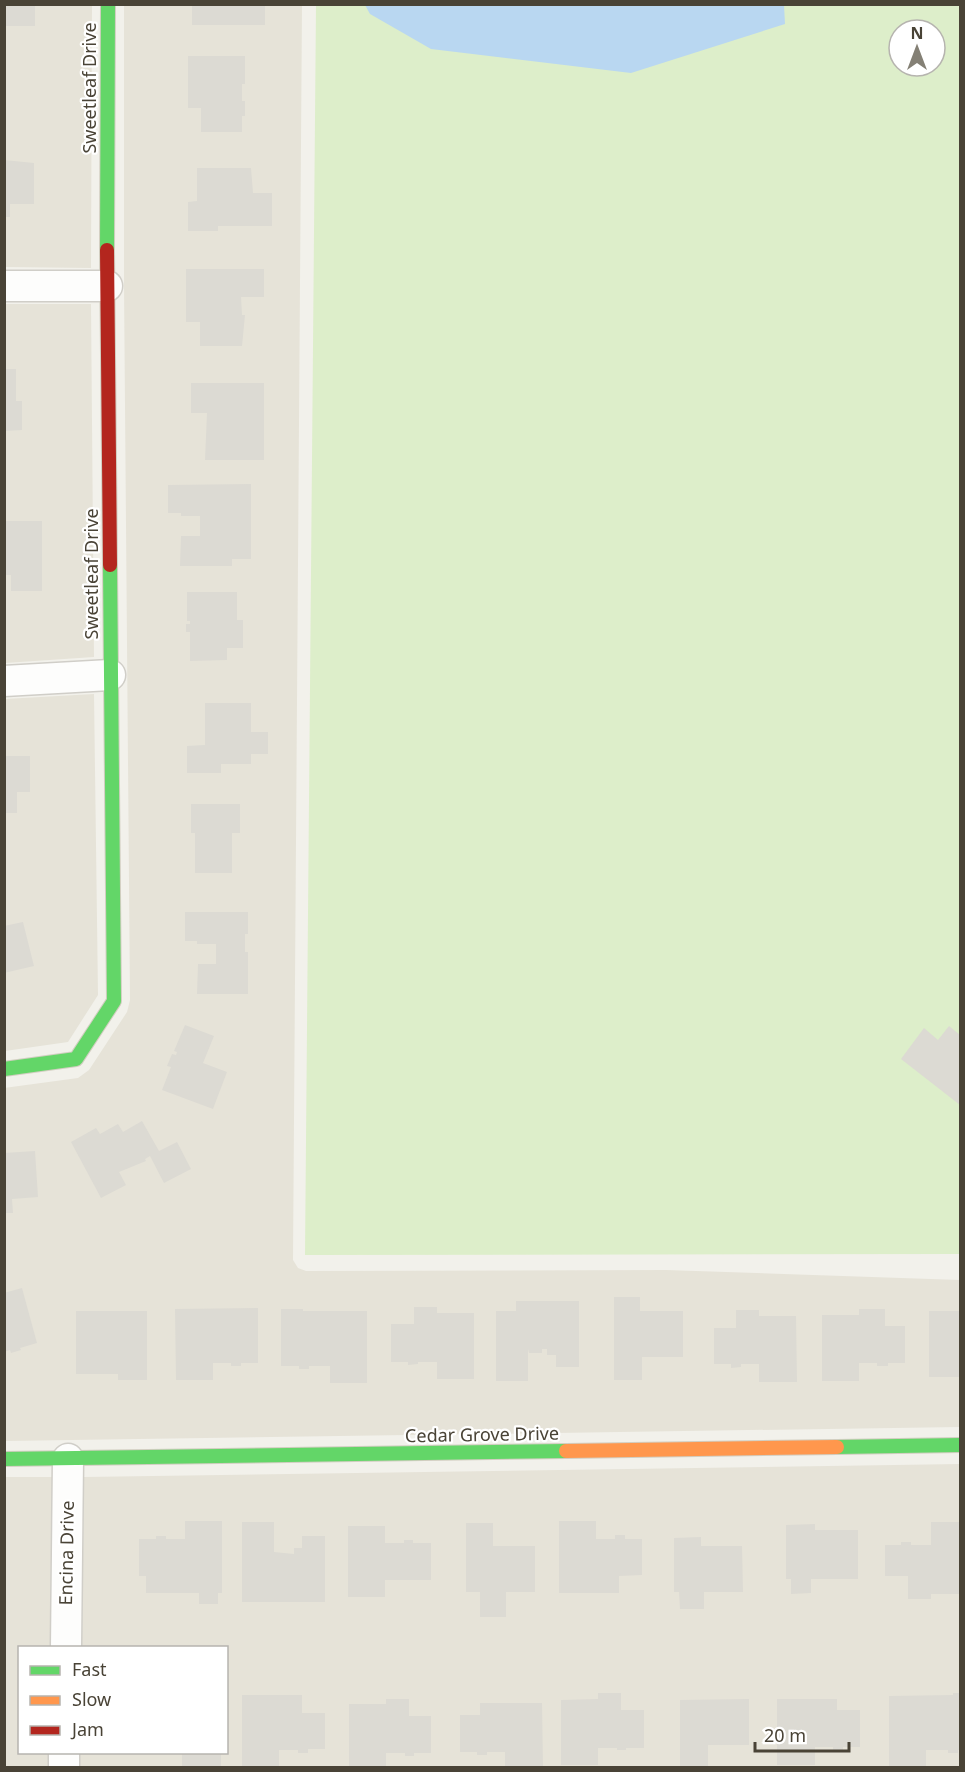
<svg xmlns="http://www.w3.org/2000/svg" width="965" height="1772" font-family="'Noto Sans',sans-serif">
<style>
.residential{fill:#e6e3d8}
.green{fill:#ddeeca;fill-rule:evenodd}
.water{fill:#b9d7f1}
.building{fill:#dcdad3}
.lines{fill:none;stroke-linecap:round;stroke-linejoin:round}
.street-casing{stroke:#d0cec8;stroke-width:33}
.fast-casing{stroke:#d2cec1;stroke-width:16}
.slow-casing{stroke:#d2cec1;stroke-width:16}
.jam-casing{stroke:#d2cec1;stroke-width:16}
.street{stroke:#fdfdfc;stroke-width:30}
.fast{stroke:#63d668;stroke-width:14}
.slow{stroke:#ff974d;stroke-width:14}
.jam{stroke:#b3261e;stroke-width:14}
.labels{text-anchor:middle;stroke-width:4.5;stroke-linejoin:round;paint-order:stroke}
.street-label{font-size:18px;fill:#494336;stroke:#fff}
</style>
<rect width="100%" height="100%" fill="#f2f1eb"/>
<g class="residential">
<polygon points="5,5 92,5 91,268 5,267"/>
<polygon points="124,5 302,5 293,1260 298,1268 306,1271 666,1270 960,1280 960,1427 5,1441 4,1088 78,1078 89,1070 127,1012 130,1000 124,286"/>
<polygon points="5,304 91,304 94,657 5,663"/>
<polygon points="94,694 98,995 68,1042 5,1051 5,699"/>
<polygon points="960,1464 960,1767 80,1768 80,1753 226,1752 226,1648 82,1647 84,1477"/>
<polygon points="4,1477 52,1477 50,1647 20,1648 20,1752 49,1753 49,1767 5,1767"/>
</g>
<path class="green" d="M316 5H960V1254L305 1255ZM899 30H935V66H899Z"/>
<polygon class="water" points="784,5 785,24 631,73 431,49 370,14 365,5"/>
<g class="building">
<rect x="5" y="4" width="30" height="22"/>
<rect x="192" y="4" width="73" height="21"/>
<polygon points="188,56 245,56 245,84 242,84 242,101 245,101 245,116 242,116 242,132 201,132 201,108 188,108"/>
<polygon points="4,160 34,163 34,204 10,204 10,217 4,217"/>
<polygon points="197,168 251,168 253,193 272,193 272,226 218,226 218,231 188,231 188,202 197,201"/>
<polygon points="186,269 264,269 264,297 241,297 242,315 245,315 242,346 200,346 200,322 186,322"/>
<polygon points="4,369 16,369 16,401 22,401 22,430 4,431"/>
<polygon points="191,383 264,383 264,460 205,460 207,413 191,413"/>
<polygon points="251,484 251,559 232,559 232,566 180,566 181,536 200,536 200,516 181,516 181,513 168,513 168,485"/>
<polygon points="4,521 42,521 42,591 11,591 11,575 4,575"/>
<polygon points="187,592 237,592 237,620 243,620 243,648 227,648 227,660 190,661 190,632 186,632 186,624 190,624 190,621 187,621"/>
<polygon points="205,703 251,703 251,732 268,732 268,754 251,754 251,764 221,764 221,773 187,773 187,746 205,745"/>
<polygon points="4,756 30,756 30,792 17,792 17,813 4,813"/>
<polygon points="191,804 240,804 240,833 232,833 232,873 195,873 195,833 191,833"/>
<polygon points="185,912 248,912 248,934 245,934 245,952 248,952 248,994 197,994 198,964 216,964 216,944 197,944 197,941 185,941"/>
<polygon points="23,922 34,966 4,973 4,926"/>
<polygon points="185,1025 214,1036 203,1063 227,1072 213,1109 162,1090 171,1067 167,1066 172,1054 176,1055 177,1052 174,1051"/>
<polygon points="949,1026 960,1035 960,1105 901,1059 924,1028 938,1040"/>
<polygon points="142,1121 159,1151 177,1142 191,1169 164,1183 150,1156 145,1159 146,1161 119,1172 126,1185 101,1198 71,1142 96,1128 100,1134 118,1124 123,1132"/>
<polygon points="35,1151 38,1197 12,1199 13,1213 4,1213 4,1153"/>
<polygon points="22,1288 37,1343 20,1348 21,1350 11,1353 10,1350 4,1352 4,1293"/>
<polygon points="614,1297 640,1297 640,1311 683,1311 683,1357 642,1357 642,1380 614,1380"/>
<polygon points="516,1301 579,1301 579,1367 556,1367 556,1355 547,1355 547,1349 542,1349 542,1353 529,1353 528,1349 528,1381 496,1381 496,1311 516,1311"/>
<polygon points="414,1307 437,1307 437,1313 474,1313 474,1379 437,1379 437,1362 418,1362 418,1364 408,1365 408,1362 391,1362 391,1324 414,1324"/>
<polygon points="258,1308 258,1363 241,1363 241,1366 231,1366 231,1363 213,1363 213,1380 176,1380 175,1309"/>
<polygon points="281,1309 303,1309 303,1311 367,1311 367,1383 330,1383 330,1366 309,1366 309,1369 299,1369 299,1366 281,1366"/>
<polygon points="859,1309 885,1309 885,1326 905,1326 905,1363 888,1363 888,1366 877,1366 877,1363 859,1363 859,1381 822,1381 822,1315 859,1315"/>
<polygon points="736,1310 759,1310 759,1316 796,1316 797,1382 759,1382 759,1364 741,1364 741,1367 731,1368 731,1364 714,1364 714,1328 736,1328"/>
<polygon points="76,1311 147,1311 147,1380 118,1380 118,1374 76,1374"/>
<rect x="929" y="1311" width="31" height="66"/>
<polygon points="185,1521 222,1521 222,1593 218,1593 218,1604 199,1604 199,1593 146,1593 146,1576 139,1576 139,1539 156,1539 156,1536 166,1536 166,1539 185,1539"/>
<polygon points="559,1521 596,1521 596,1539 615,1539 615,1535 625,1535 625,1539 642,1539 642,1575 619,1576 619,1593 559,1593"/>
<polygon points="242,1522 274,1522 274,1552 294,1554 294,1548 302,1548 302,1536 325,1536 325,1602 242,1602"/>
<polygon points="931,1522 960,1522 960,1594 931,1594 931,1599 908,1599 908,1576 885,1576 885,1545 901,1545 901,1542 911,1542 911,1545 931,1545"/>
<polygon points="466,1523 493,1523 493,1546 535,1546 535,1592 506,1592 506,1617 480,1617 480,1592 466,1592"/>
<polygon points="815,1524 815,1530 858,1530 858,1579 811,1579 811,1593 791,1594 791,1579 786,1579 786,1525"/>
<polygon points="348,1526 385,1526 385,1543 404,1543 404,1540 413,1540 413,1543 431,1543 431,1580 385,1580 385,1597 348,1597"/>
<polygon points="701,1537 701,1546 742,1546 743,1592 704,1592 704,1609 680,1609 679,1592 674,1592 674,1538"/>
<polygon points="598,1693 621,1693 621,1710 644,1710 644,1748 626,1748 626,1750 617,1750 617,1748 598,1748 598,1765 561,1765 561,1700 598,1699"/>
<polygon points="953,1693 960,1693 960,1750 958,1750 958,1753 948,1753 948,1750 926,1750 926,1767 889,1767 889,1696 953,1695"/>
<polygon points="242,1695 302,1695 302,1713 325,1713 325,1749 308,1749 308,1753 298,1753 298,1750 279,1750 279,1767 242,1767"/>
<polygon points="386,1699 409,1699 409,1716 431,1716 431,1753 414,1753 414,1756 405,1756 405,1753 386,1753 386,1768 349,1768 349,1704 386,1704"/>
<polygon points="749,1699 749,1745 708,1745 708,1768 680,1768 680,1700"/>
<polygon points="777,1699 837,1699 837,1710 860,1710 860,1747 843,1747 843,1750 833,1750 833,1747 815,1747 815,1765 777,1765"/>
<polygon points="480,1703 542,1703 543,1768 505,1768 505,1752 487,1752 487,1755 477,1755 477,1752 460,1752 460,1715 480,1715"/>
<rect x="182" y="1752" width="39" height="16"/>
</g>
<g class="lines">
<defs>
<g id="street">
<polyline points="4,286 107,286"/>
<polyline points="4,681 110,675"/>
<polyline points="66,1648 68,1459"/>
<polyline points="64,1768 64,1752"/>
</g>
<g id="fast">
<polyline points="107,250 108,4"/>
<polyline points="4,1069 76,1059 114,1001 110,565"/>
<polyline points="837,1447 960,1445"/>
<polyline points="4,1459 566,1451"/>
</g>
<polyline id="slow" points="566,1451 837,1447"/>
<polyline id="jam" points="107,250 110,565"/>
</defs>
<use href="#street" class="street-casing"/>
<use href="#fast" class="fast-casing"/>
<use href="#slow" class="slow-casing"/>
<use href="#jam" class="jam-casing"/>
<use href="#street" class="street"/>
<use href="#fast" class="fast"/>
<use href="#slow" class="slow"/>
<use href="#jam" class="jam"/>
</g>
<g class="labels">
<g class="street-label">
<text transform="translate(90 88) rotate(-90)" y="6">Sweetleaf Drive</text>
<text transform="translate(92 574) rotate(-90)" y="6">Sweetleaf Drive</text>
<text transform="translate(482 1435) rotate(-1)" y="6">Cedar Grove Drive</text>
<text transform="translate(67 1553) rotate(-89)" y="6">Encina Drive</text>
</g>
</g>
<rect width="965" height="1772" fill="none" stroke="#494336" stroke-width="12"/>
<rect x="18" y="1646" width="210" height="108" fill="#ffffff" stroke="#b6b4af" stroke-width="1.5"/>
<rect x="30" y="1666" width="30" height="9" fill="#63d668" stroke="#b6b4af" stroke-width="1.5"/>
<text x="72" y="1676" font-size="18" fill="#494336">Fast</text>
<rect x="30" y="1696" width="30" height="9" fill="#ff974d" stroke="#b6b4af" stroke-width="1.5"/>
<text x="72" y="1706" font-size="18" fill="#494336">Slow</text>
<rect x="30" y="1726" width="30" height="9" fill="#b3261e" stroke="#b6b4af" stroke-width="1.5"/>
<text x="72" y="1736" font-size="18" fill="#494336">Jam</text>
<g transform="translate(917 48)"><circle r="28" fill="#ffffff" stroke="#b6b4af" stroke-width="1.5"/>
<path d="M0-4.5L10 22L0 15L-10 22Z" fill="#848075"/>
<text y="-9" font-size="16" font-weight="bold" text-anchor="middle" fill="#494336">N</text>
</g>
<path d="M755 1742v9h94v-9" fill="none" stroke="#494336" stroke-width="3"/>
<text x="764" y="1742" font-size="18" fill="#494336" stroke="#ffffff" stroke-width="4.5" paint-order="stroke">20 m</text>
</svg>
